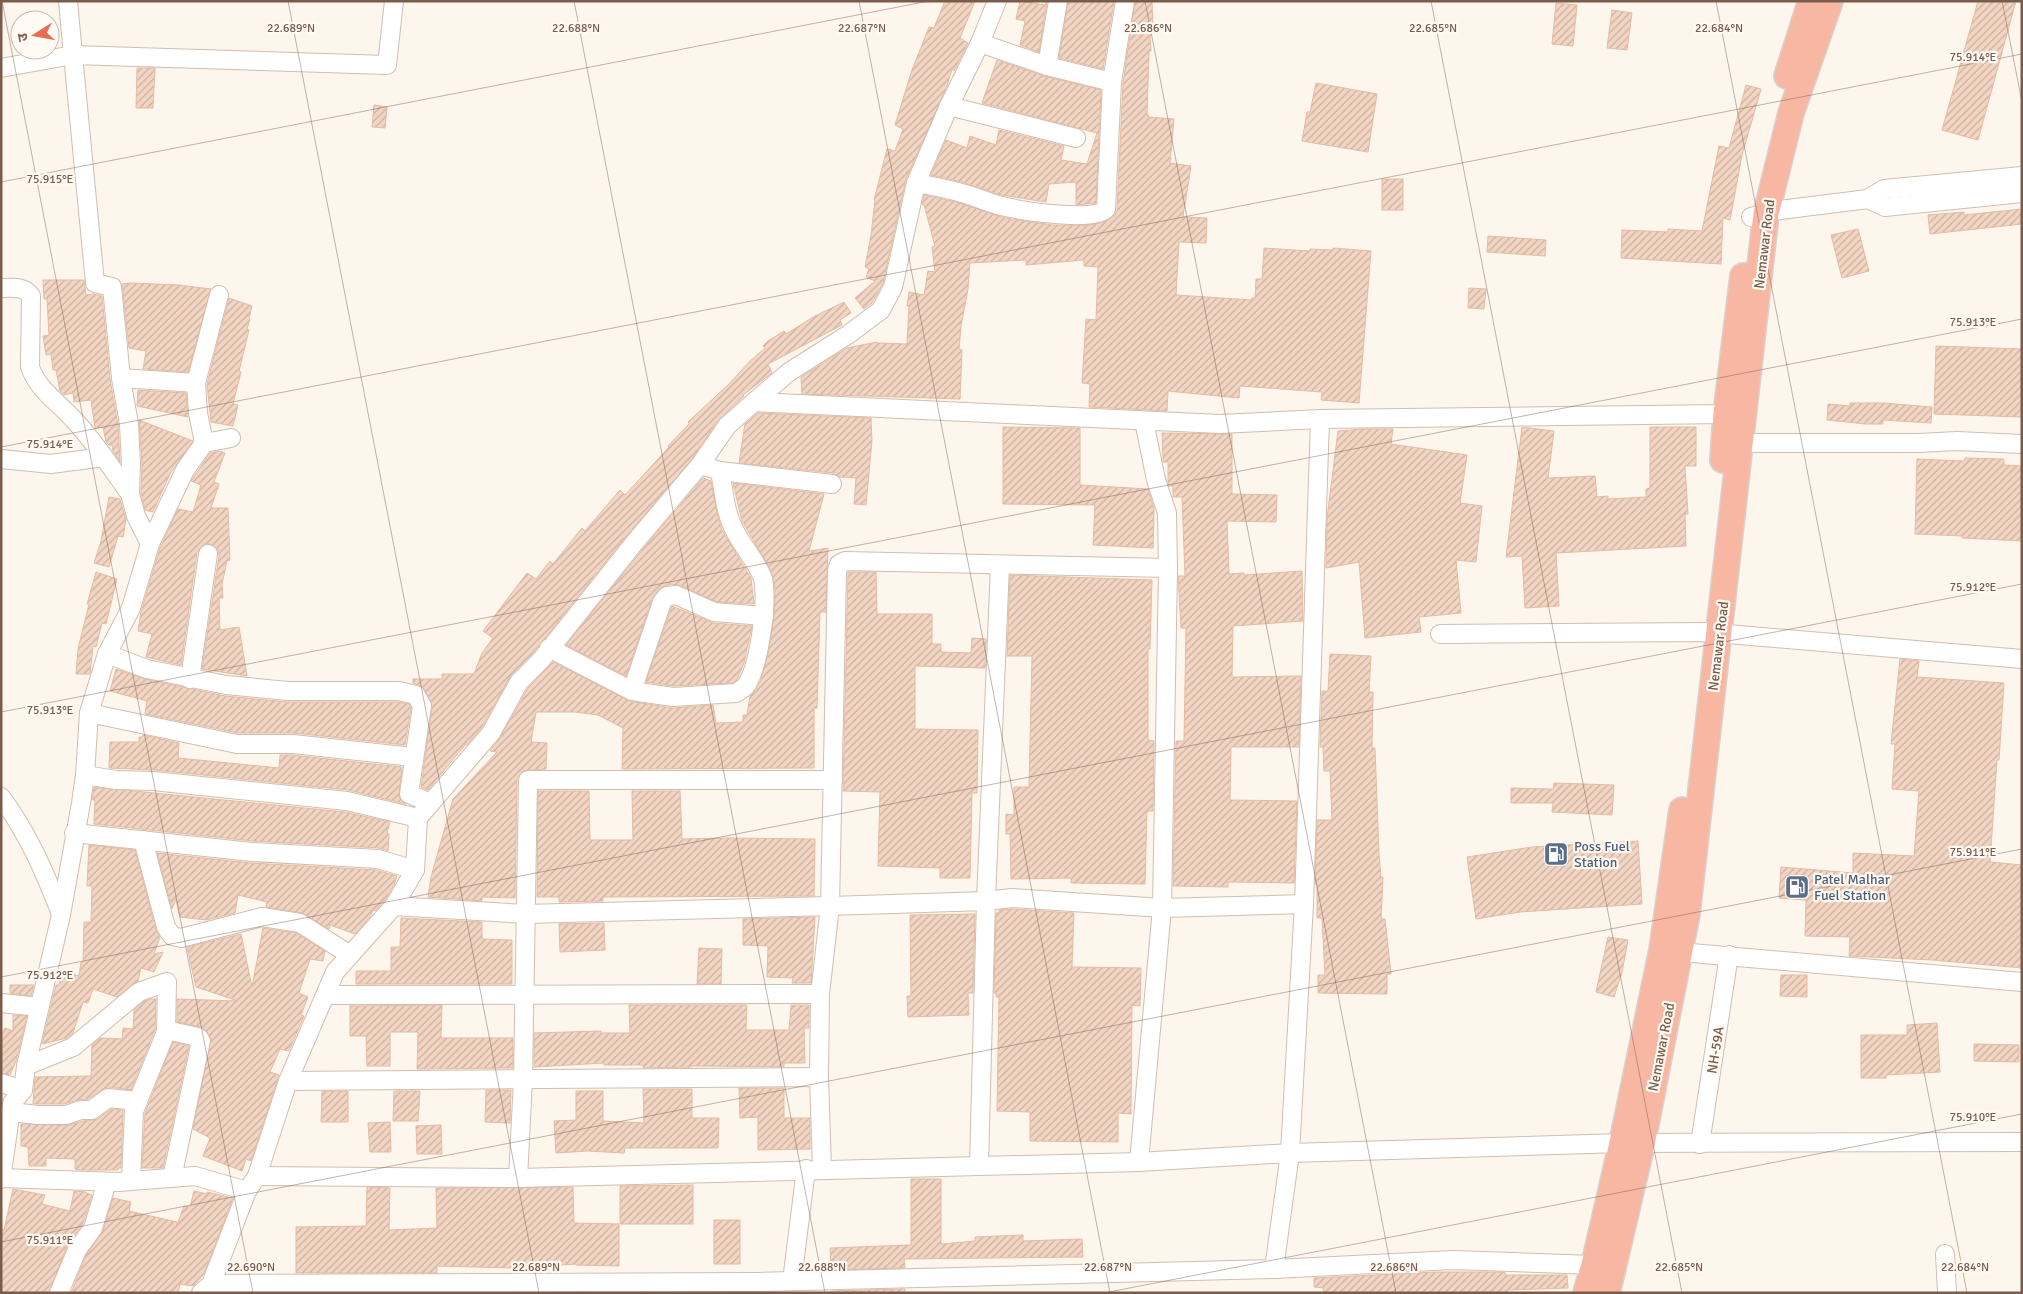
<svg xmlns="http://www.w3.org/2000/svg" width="2023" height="1294" font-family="Signika,'Noto Sans Devanagari',sans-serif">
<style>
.building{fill:url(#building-hatch);stroke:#e6bba3}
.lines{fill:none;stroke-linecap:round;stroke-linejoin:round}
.minor-casing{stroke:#d1beb0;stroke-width:20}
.highway-casing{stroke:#dad1cd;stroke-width:28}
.minor{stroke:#fff;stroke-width:18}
.highway{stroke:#f7b7a3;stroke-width:25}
.ticks{fill:none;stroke:#7a5c4d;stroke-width:1;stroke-opacity:0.45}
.labels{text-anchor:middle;stroke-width:4.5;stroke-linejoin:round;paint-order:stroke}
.street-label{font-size:14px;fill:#7a5c4d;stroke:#fffaf3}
.service-label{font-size:14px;fill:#4e5e75;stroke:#fffaf3;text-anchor:start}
.ticks-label{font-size:12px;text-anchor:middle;fill:#7a5c4d;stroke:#fffaf3;stroke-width:4.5;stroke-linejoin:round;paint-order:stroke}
</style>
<defs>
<pattern id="building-hatch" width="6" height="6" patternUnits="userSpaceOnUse" patternTransform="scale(1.25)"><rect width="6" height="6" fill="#f3d5c3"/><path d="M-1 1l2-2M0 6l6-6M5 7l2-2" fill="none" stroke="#cab0a1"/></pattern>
</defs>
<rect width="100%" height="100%" fill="#fdf6ec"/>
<g class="building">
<polygon points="945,1 975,1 960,38 968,43 954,71 952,69 947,86 906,179 883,283 872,303 864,309 855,298 875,281 866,277 869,269 865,267 871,235 875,200 874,200 887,149 895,151 903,129 895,125 912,70 929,27 934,28"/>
<polygon points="1020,1 1045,5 1047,1 1039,52 1020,45 1025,21 1016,19"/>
<polygon points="1068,1 1114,1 1103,69 1059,58"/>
<polygon points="1135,1 1152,1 1153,29 1150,38 1151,51 1149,51 1147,115 1149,115 1148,117 1174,119 1170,163 1191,166 1183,217 1207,218 1206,243 1179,242 1176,295 1252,300 1252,298 1255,298 1256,279 1262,279 1264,248 1310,251 1310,249 1333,250 1333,248 1371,251 1359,403 1321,400 1322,392 1240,386 1239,398 1168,391 1167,411 1089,407 1090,384 1082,383 1086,319 1096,320 1098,267 1084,266 1084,260 1026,265 1026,260 970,263 968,289 961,326 959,349 962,350 960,399 802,394 801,377 847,348 877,342 877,343 907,344 909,306 907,306 909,292 924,295 928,271 935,272 932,247 935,246 924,205 922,204 924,195 956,202 1005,218 1053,225 1089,225 1104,222 1115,215 1117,210 1123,83"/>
<polygon points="1978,1 2016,1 1978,140 1942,130"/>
<polygon points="1556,3 1577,5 1573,46 1552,44"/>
<polygon points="1612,10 1632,13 1627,50 1607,48"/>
<polygon points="997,60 1044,76 1101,90 1096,203 1076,205 1076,182 1049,184 1046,202 1001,195 962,182 931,175 946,140 967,148 970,136 996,145 999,130 1064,146 1061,160 1087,164 1097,133 982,103"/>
<polygon points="137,68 155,68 153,108 136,108"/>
<polygon points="1316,83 1377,94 1368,152 1302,141 1307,112 1310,112"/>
<polygon points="1746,85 1761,89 1742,155 1730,220 1723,218 1721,264 1621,258 1622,230 1668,232 1668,229 1702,231 1719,146 1729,148"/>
<polygon points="374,105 387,107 385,128 372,127"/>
<rect x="1382" y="179" width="21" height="31"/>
<polygon points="2022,209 2022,224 1930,234 1928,215 1964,212 1964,215"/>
<polygon points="1858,229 1869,271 1842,278 1831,235"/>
<polygon points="1488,236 1546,240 1545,256 1487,252"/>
<polygon points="43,280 84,280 86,295 93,294 102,296 110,379 118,425 120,462 113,451 112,445 109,445 106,442 103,427 95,428 91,400 74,402 73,393 64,395 60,391 56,370 53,370 51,354 46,355 43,336 49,335 47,299 44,299"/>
<polygon points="132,283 179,285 211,289 188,372 143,369 146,351 129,348 122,284"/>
<polygon points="1469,288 1486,289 1484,309 1468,308"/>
<polygon points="229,298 252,306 249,318 250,319 247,329 249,330 239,371 241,372 233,404 238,405 233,426 211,422 207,384"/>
<polygon points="844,302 851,313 840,320 842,325 768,364 772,373 743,395 744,396 718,420 692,459 627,535 533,653 511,675 482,727 467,745 465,745 428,790 421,787 432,707 425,690 422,686 413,683 413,679 442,679 442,674 474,674 482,653 493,638 483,631 527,573 536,579 550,561 553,564 582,528 585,531 620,490 625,495 669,447 668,446 689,424 688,422 729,384 749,362 765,348 763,346 768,341 784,331 786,334 815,316"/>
<polygon points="1936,346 2022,349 2022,417 1934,414"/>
<polygon points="138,390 186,393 188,417 137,406"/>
<polygon points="1850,403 1883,403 1932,407 1931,423 1883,420 1883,424 1866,424 1827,420 1828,404 1850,406"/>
<polygon points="758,413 871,418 872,440 866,505 854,504 856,478 840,477 833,473 739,463 745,424"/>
<polygon points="139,420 193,441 170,474 153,512 145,510 141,493 142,464"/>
<polygon points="1003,427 1080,428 1080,485 1148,489 1154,509 1153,548 1093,545 1095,505 1003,504"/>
<polygon points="1522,427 1554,431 1548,478 1595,476 1597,497 1608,496 1608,499 1646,497 1646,489 1650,488 1650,427 1696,427 1696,466 1685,466 1688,514 1685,514 1686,546 1556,553 1559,606 1525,608 1522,556 1506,557"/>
<polygon points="1364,429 1393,429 1391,444 1467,455 1460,503 1482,506 1476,562 1456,560 1461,613 1419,617 1421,632 1365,638 1359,562 1326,568 1327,518 1338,431"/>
<polygon points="1162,433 1232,434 1232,494 1277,495 1276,522 1227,521 1229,574 1244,573 1244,575 1302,571 1303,621 1233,626 1232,677 1301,676 1299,747 1231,747 1230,800 1297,801 1294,883 1228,882 1228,887 1173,886 1176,741 1184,741 1186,628 1181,628 1178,576 1185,576 1182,497 1173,497 1173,486 1169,486 1168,483 1168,462 1163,462 1163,459"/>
<polygon points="219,451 225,453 214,482 219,484 211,508 228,508 230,560 227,561 222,584 223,598 219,598 220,630 239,627 247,676 202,669 219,556 218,550 210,544 204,544 197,552 181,665 146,657 152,634 138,631 141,612 160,548 178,509 193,512 201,485 191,481 210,453"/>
<polygon points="1965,458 2004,459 2004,465 2022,466 2022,541 1962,538 1962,536 1915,534 1917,459 1964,461"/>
<polygon points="703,478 711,481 717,513 722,530 751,578 754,604 717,602 680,585 666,585 659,589 652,599 626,676 566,645 643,549"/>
<polygon points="733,483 824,494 809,551 828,548 826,612 820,612 817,708 814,708 814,768 622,769 623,728 598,715 575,712 536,712 531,742 547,743 546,769 523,771 517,779 515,898 482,897 482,901 428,897 431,877 453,799 497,752 490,751 500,738 528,688 553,662 629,701 672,708 713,705 716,723 743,722 743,715 747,715 750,696 760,682 768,654 774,617 775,589 770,569 742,521"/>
<polygon points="109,497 120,499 126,520 123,537 118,536 109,567 94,563 101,541"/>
<polygon points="96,572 117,579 106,624 102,623 96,647 93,646 90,674 76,674 78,649 89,604 87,604"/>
<polygon points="848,572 876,572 877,614 932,614 932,644 941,644 941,652 971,653 972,638 986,639 985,668 915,666 915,729 978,730 977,793 972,793 970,878 940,878 940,868 878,866 880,792 843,791"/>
<polygon points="1010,575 1152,580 1150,649 1148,649 1148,740 1154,741 1153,811 1147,811 1145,884 1071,883 1071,878 1011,879 1010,834 1006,834 1006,814 1014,815 1014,787 1029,787 1032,656 1007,656"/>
<polygon points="672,606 713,623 752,626 744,663 737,680 732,683 673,686 646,682"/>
<polygon points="1330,654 1371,656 1369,692 1373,692 1372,748 1375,748 1379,855 1381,877 1383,877 1381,919 1385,919 1391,974 1387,974 1387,994 1318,993 1318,975 1325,975 1322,918 1317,918 1317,884 1315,884 1317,820 1332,820 1330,771 1324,771 1323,747 1320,747 1322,691 1328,691"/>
<polygon points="1900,659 1919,661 1917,677 2004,683 1999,760 1997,760 1990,862 2022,865 2022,968 1933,960 1849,956 1850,937 1805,936 1806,900 1779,898 1781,867 1853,873 1853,853 1914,856 1919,791 1892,789 1895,744 1891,744"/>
<polygon points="116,669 145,679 225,696 287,702 398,702 409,704 411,708 405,745 294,733 238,733 145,714 147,701 110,691"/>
<polygon points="143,735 179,743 178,758 279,768 280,755 292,755 402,767 399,797 406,804 348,790 154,770 109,768 110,742 139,742 139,737 142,737"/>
<polygon points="1554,783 1614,785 1612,815 1552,812 1553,803 1511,803 1511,788 1553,789"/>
<polygon points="94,787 345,812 390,822 387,833 389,834 388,851 379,848 253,841 94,824 95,800 92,800"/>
<polygon points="538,791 589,791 590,840 633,840 632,791 680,791 682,839 727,838 815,839 814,896 603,897 603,901 559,902 559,897 537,897"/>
<polygon points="1638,841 1642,904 1520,912 1476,919 1467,857 1532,847"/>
<polygon points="89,845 135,850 156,930 160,937 154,954 163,952 154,972 141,968 138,981 117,997 93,989 88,1003 83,1002 73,1033 67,1038 42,1044 56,985 59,985 62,971 79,976 81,962 83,962 84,922 91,922 92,886 87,886"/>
<polygon points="157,853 251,863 376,870 397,876 394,885 385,900 375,911 373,910 370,917 355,934 330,925 329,929 302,913 266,907 267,902 238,895 235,913 206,920 180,917 176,899 172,909"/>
<polygon points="1012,909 1074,913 1072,967 1141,968 1140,1006 1132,1005 1131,1114 1118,1113 1118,1142 1030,1141 1030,1112 997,1111 999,997 996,997 996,993 994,993 996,913 999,913 999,910"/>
<polygon points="975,914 973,993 968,993 969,1015 908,1017 907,996 911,996 910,915"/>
<polygon points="815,917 811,983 792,983 793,978 767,977 768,946 743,945 743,919"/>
<polygon points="401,918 482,922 482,939 512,940 512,984 356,984 356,971 391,971 391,947 400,947"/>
<polygon points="604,923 605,950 560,952 559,924"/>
<polygon points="263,928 296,933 325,951 323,961 310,959 299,993 308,997 301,1015 304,1016 289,1051 280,1049 270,1072 279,1075 251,1161 246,1159 242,1171 203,1156 210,1138 193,1129 211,1039 206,1031 201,1027 177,1022 177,999 238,1001 196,987 187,947 241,934 252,987"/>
<polygon points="1608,937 1628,940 1622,972 1614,997 1596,992"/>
<polygon points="699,948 722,949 721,984 697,984"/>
<polygon points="1781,975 1807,975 1807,997 1780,996"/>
<polygon points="10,985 34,985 31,996 10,993"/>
<polygon points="152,999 156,999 155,1030 131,1090 108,1087 102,1090 88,1099 78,1100 64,1104 33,1104 35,1077 91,1076 92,1045 100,1038 122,1039 123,1028 133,1029 134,1010 144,1001"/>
<polygon points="442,1005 441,1038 513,1038 513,1068 417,1069 418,1032 390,1032 390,1066 367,1066 366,1036 350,1036 350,1006"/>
<polygon points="629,1005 747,1005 746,1030 789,1030 791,1005 809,1005 809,1028 804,1028 805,1063 784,1063 784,1067 692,1066 692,1067 643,1068 643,1065 604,1065 604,1063 534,1067 534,1033 601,1031 601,1033 630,1033"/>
<polygon points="13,1015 27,1016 16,1061 10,1075 1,1073 1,1036 5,1028 13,1031"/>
<polygon points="1937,1023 1940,1072 1886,1075 1886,1078 1861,1078 1861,1035 1907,1035 1907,1025"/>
<polygon points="173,1042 189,1046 163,1168 142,1168 145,1113"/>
<polygon points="1974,1044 2019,1045 2019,1062 1974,1061"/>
<polygon points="739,1088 784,1088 784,1118 810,1118 810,1149 758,1150 758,1117 740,1118"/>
<polygon points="643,1089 692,1089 692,1118 719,1118 718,1148 625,1148 624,1153 587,1151 556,1153 554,1121 576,1120 576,1091 603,1091 603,1121 644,1123"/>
<polygon points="486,1090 511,1090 510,1123 485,1122"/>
<polygon points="322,1091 348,1091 348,1122 321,1122"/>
<polygon points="394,1091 420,1091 418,1121 393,1121"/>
<polygon points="111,1109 123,1110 121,1168 118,1168 118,1170 79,1170 75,1169 75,1159 46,1158 46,1166 29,1166 28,1147 21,1146 21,1124 69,1125 83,1121 98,1119"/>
<polygon points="390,1122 391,1152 370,1152 368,1123"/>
<polygon points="441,1125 442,1154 417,1154 416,1126"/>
<polygon points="911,1179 941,1179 941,1244 975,1241 975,1237 1023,1235 1023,1241 1082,1239 1083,1257 904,1259 905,1268 831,1270 830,1248 911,1245"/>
<polygon points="693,1185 693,1224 620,1224 620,1186"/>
<polygon points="367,1187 390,1188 389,1230 437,1228 436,1188 573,1187 574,1223 619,1224 619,1266 576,1265 576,1264 514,1268 437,1266 437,1273 296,1273 296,1227 366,1226"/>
<polygon points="13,1189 45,1195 42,1204 70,1211 74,1191 86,1192 86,1193 92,1195 83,1223 67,1246 49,1293 1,1293 1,1229 4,1230"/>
<polygon points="194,1191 207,1194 207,1192 233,1198 204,1274 193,1286 180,1284 178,1293 71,1293 86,1255 103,1231 113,1198 131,1202 129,1211 177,1222 177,1225 184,1206 190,1207"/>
<rect x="714" y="1220" width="26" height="44"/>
<polygon points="1436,1272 1505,1272 1505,1275 1567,1275 1568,1288 1507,1290 1508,1293 1324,1293 1323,1288 1314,1287 1314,1278"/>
<polygon points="905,1289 905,1293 831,1293 831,1291"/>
</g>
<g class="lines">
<defs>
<g id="minor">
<polyline points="1058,1 1047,66 1112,82"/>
<polyline points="980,43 1047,66"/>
<polyline points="1,68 73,55 68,1"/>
<polyline points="949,106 1076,138"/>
<path d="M916 183C933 186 949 189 965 194 976 197 987 202 998 205 1016 210 1095 223 1106 209L1112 82 1125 1"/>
<polyline points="1868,199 1885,207 2022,193"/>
<polyline points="1751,217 1780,210 1868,199 1884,189 2022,176"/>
<path d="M1 288C13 288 25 286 31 296L30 367C38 390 58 402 74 420 95 442 112 469 130 494"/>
<polyline points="121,378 196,383"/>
<polyline points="754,402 789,372 849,334 881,310 893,287 916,183 949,106 980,43 997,1"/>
<polyline points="204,443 198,413 196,383 219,295"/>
<polyline points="1741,443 1918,443 1957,441 2022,444"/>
<polyline points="1,459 51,464 104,457"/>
<polyline points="720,471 832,484"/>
<polyline points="150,544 136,516 130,494 131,465 129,424 121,378 112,287 95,283 73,55 387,65 394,1"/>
<polyline points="1168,568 845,561 839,564 837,571 830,906 986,901 1012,898 1162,908 1304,904"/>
<polyline points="1440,634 1704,632 2022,659"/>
<path d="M549 648 632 691 673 697 736 693 745 687C759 669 768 602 763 579 759 565 743 547 736 533 725 514 724 492 720 471L700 465"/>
<polyline points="107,654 147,669 226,685 288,691 399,691 416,695 422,706 409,794 431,803"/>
<polyline points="190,679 208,554"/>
<polyline points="632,691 662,602 667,596 676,595 714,612 764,616"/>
<polyline points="89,713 237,744 293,744 413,757"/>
<polyline points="85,775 116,780 153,781 347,801 418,818"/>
<path d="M1 797C28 833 45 873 61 914"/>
<polyline points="74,833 252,852 378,859 415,870"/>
<polyline points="143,840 166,927 172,936 181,938 262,917 300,923 350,955"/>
<polyline points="394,906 525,914 830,906 820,994 819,1077 822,1169"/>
<polyline points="1669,951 2022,982"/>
<polyline points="326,995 820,994"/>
<polyline points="1,1003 39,1007"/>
<polyline points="166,1030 198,1037 201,1041 172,1178"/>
<polyline points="26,1066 73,1047 139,992 167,982 166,1032 134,1111 131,1180"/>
<polyline points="288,1081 819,1077"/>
<polyline points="1,1083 23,1090"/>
<polyline points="11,1112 38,1115 66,1115 81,1110 92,1110 108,1098 138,1101"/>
<polyline points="1700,1144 1729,955"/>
<polyline points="1139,1162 1162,908 1168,568 1167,513 1156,480 1144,421"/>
<polyline points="979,1165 986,901 1000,565"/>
<polyline points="257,1176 518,1178 1139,1162 1290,1153 1622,1143 2022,1142"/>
<polyline points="1,1178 119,1182 195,1176 247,1191"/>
<polyline points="518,1178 523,1080 528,780 833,780"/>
<polyline points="1,1179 12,1103 23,1090 26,1066 61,915 81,803 85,775 89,713 107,654 131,608 150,544 185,470 204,443 231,438"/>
<polyline points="1945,1254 1947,1293"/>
<polyline points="1274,1269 1453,1260 1594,1265"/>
<polyline points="792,1281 806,1169"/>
<polyline points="211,1284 757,1282 1274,1269 1290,1153 1304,904 1320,419"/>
<polyline points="59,1293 77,1250 93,1228 107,1182"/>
<polyline points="201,1293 211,1284 247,1191 257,1176 288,1081 335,972 394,906 415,870 418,818 491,733 519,682 541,660 635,542 700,465 727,426 754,402 1220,424 1320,419 1726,414"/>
</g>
<g id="highway">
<polyline points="1787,76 1811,1"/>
<polyline points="1723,460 1726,414 1743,276"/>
<polyline points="1586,1293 1594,1265 1622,1143 1662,950 1682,810"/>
<polyline points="1607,1293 1642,1144 1687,914 1766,214 1791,113 1830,1"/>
</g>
</defs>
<use href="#minor" class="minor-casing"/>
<use href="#highway" class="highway-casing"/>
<use href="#minor" class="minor"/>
<use href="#highway" class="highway"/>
</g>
<path class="ticks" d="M2 1 253 1293M288 1 539 1293M574 1 825 1293M859 1 1110 1293M1145 1 1396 1293M1431 1 1682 1293M1716 1 1967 1293M2002 1 2022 102M1 182 929 1M1 447 2022 54M1 712 2022 319M1 977 2022 584M1 1242 2022 849M1104 1293 2022 1114"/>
<defs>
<symbol id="fuel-square" viewBox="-11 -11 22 22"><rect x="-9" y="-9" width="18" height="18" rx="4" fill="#5c6f8a" stroke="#fffaf3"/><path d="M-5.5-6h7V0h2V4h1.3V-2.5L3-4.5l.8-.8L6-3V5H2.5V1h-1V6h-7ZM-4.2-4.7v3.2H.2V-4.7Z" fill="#fff"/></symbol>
</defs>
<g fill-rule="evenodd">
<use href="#fuel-square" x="1542" y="840" width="28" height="28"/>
<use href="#fuel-square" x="1783" y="873" width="28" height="28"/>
</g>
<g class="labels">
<g class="street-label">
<text transform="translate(1764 244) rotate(-83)" y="5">Nemawar Road</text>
<text transform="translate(1718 646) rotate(-83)" y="5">Nemawar Road</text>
<text transform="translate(1661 1047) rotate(-79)" y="5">Nemawar Road</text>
<text transform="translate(1715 1050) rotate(-81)" y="5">NH-59A</text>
</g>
<g class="service-label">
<text x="1574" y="851">Poss Fuel<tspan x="1574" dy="16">Station</tspan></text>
<text x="1814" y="884">Patel Malhar<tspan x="1814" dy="16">Fuel Station</tspan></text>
</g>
</g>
<g class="ticks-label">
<text x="291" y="32">22.689°N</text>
<text x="576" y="32">22.688°N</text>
<text x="862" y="32">22.687°N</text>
<text x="1148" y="32">22.686°N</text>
<text x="1433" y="32">22.685°N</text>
<text x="1719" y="32">22.684°N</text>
<text x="1973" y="61">75.914°E</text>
<text x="50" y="183">75.915°E</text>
<text x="1973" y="326">75.913°E</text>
<text x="50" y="448">75.914°E</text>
<text x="1973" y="591">75.912°E</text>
<text x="50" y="714">75.913°E</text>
<text x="1973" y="856">75.911°E</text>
<text x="50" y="979">75.912°E</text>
<text x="1973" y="1121">75.910°E</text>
<text x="50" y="1244">75.911°E</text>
<text x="251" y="1271">22.690°N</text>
<text x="536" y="1271">22.689°N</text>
<text x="822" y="1271">22.688°N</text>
<text x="1108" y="1271">22.687°N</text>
<text x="1394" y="1271">22.686°N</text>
<text x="1679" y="1271">22.685°N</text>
<text x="1965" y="1271">22.684°N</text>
</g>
<rect width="2023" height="1294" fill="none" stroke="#7a5c4d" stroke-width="5"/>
<g transform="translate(35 35) rotate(259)"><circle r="24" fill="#fffaf3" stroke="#cabbb1"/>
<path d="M0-4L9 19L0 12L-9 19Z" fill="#e76f51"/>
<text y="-8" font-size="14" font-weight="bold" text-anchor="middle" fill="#7a5c4d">उ</text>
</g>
</svg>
